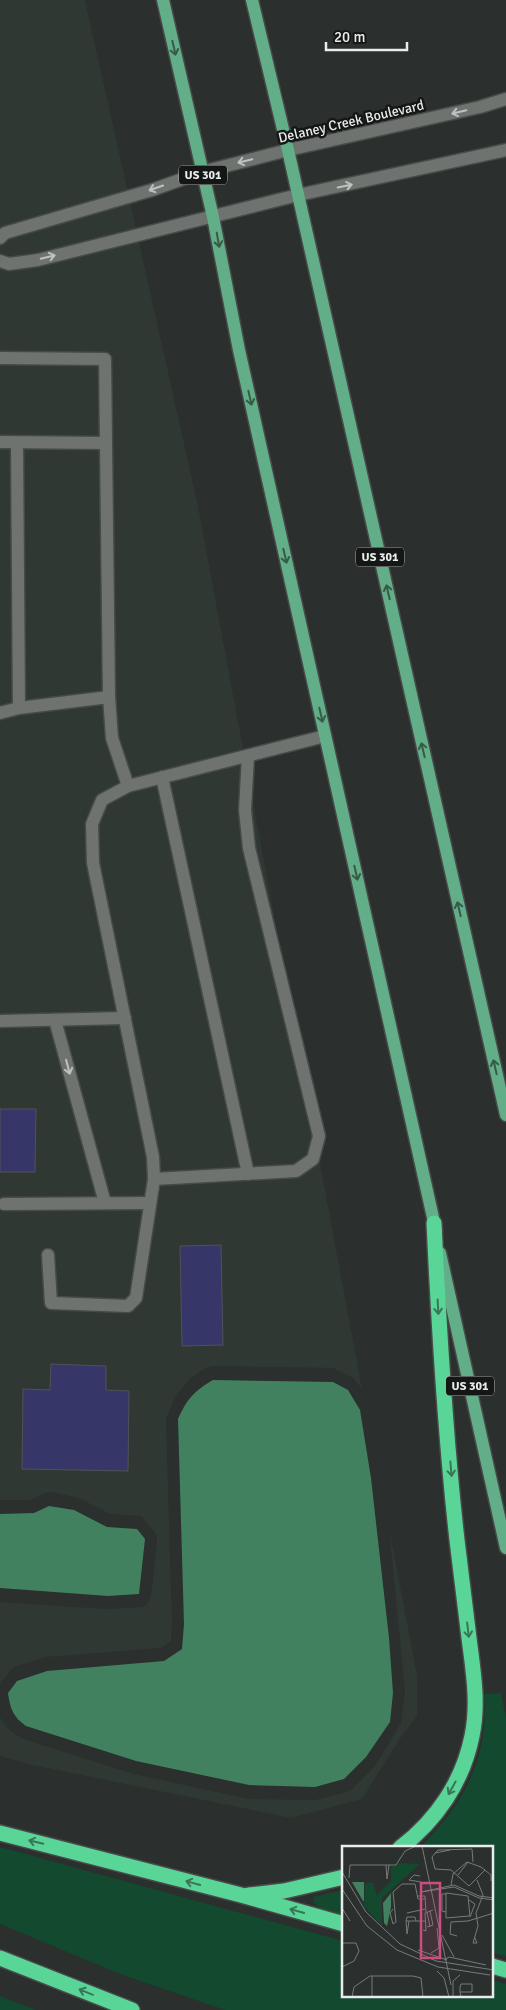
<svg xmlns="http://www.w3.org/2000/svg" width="506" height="2010" font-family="Signika,sans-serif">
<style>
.built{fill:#2f3832}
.green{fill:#12492f}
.water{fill:#428160}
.building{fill:#363768;stroke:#515256}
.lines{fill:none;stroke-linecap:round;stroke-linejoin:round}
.minor-casing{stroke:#474a48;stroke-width:15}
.major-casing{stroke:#474a48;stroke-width:15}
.highway-casing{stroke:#474a48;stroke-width:18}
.minor{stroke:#6e7370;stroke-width:12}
.major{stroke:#62ae88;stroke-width:12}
.highway{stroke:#5ad598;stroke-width:15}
.oneway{stroke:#385b49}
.oneway2{stroke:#bec2bf}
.oneway3{stroke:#387657}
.labels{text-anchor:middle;stroke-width:5;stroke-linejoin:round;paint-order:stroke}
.shield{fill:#151716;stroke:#a9acaa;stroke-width:1}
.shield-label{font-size:12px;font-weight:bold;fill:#e9ecea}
.street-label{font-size:14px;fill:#e9ecea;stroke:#151716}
.inset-road{fill:none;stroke:#777b79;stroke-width:1}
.view{fill:#cc4d7f;fill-opacity:0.15;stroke:#cc4d7f;stroke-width:2.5}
.inset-edge{fill:none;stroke:#e9ecea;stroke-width:2.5}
</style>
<rect width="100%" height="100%" fill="#2b2f2d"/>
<g class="built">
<polygon points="0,0 85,0 198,506 362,1389 353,1378 333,1368 213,1366 206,1368 191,1378 176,1395 166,1419 172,1623 171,1641 161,1648 46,1657 14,1667 0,1683 0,1602 107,1609 143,1607 147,1604 151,1596 157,1541 156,1534 141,1516 110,1514 79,1498 51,1492 44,1493 31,1500 0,1500"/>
<polygon points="389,1528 417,1675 417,1716 399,1740 362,1799 291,1818 28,1764 0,1756 0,1717 8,1729 23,1739 134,1774 249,1799 315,1800 350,1791 375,1766 401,1723 405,1691"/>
</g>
<g class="green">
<path d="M501 1693 506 1718V1956L492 1953V1848L421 1847C433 1833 447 1819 457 1803 478 1771 488 1732 484 1694Z"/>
<polygon points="0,1847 343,1941 344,1996 492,1996 492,1980 506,1984 506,2010 225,2010 120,1974 0,1924"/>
<polygon points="343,1890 343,1916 324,1911 314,1903 313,1897"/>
<polygon points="0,1996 36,2010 0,2010"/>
</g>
<g class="water">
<path d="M213 1380 333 1382 348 1390 360 1410 371 1478 389 1638 393 1693 390 1722 366 1757 344 1779 315 1787 249 1785 136 1761 26 1726C13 1717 10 1708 8 1693L17 1681 47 1671 164 1661 182 1649 184 1624 178 1419C187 1399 194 1391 213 1380Z"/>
<polygon points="49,1506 74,1510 107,1527 137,1529 145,1539 139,1594 108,1596 0,1588 0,1514 34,1513"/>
</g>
<g class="building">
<polygon points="0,1109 36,1109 35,1172 0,1172"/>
<polygon points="221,1245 223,1345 182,1346 180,1246"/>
<polygon points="51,1364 106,1366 106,1390 129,1391 128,1471 22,1469 23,1389 50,1390"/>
</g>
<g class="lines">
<defs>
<g id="minor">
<polyline points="0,238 5,233 152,190 202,172 288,150 480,107 506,99"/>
<polyline points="0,261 9,264 38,260 298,195 506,150"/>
<polyline points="0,358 105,359 109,697 112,738 128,786"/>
<polyline points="0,442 106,443"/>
<polyline points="17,443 19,708"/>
<polyline points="0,713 19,708 109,697"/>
<polyline points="162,777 248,1174"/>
<polyline points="55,1020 105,1203"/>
<polyline points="0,1021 125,1018"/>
<polyline points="154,1179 296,1171 313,1159 319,1136 249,848 245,810 248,756"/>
<polyline points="4,1204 150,1203"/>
<polyline points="48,1255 51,1303 128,1306 136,1298 154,1179 153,1157 93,863 92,824 102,800 128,786 325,736"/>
</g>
<g id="major">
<polyline points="163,0 213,217 239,350 436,1231"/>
<polyline points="252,0 288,150 506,1115"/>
<polyline points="440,1253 506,1548"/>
</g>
<g id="highway">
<polyline points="0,1833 241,1895 344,1924"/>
<path d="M400 1848C437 1820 463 1781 472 1736 479 1703 473 1670 469 1638 465 1605 461 1573 457 1540 445 1435 439 1329 434 1223"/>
<polyline points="249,1895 284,1891 344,1877"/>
<polyline points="0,1958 132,2010"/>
<polyline points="492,1966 506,1970"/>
</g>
</defs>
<use href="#minor" class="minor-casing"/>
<use href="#major" class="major-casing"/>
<use href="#highway" class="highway-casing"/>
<use href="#minor" class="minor"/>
<use href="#major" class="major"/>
<use href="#highway" class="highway"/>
</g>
<defs><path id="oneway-shaft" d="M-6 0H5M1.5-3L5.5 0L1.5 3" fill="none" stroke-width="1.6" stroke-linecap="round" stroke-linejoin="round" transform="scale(1.25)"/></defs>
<g class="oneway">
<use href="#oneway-shaft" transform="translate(174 48) rotate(77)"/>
<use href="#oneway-shaft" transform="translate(218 240) rotate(80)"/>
<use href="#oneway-shaft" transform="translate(250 398) rotate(77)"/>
<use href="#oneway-shaft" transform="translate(285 556) rotate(77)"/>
<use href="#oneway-shaft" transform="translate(388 592) rotate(-103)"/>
<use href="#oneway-shaft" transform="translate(321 715) rotate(77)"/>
<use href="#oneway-shaft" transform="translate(423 750) rotate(-103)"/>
<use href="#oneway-shaft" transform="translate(356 873) rotate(77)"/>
<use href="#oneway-shaft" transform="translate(459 909) rotate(-103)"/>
<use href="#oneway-shaft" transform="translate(495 1067) rotate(-103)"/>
</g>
<g class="oneway2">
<use href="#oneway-shaft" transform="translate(459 112) rotate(167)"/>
<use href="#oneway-shaft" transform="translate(245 161) rotate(166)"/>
<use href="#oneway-shaft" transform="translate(345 186) rotate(-12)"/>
<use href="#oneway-shaft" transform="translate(156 188) rotate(161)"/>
<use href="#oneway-shaft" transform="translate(48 257) rotate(-14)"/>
<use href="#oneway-shaft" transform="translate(68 1067) rotate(75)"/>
</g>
<g class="oneway3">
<use href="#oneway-shaft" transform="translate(438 1307) rotate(87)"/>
<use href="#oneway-shaft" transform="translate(451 1469) rotate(85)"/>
<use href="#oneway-shaft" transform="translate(468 1630) rotate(83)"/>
<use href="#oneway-shaft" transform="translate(452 1788) rotate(119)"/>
<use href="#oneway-shaft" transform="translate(36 1842) rotate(-166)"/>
<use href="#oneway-shaft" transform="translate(193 1883) rotate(-165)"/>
<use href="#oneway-shaft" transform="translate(297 1911) rotate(-164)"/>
<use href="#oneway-shaft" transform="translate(86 1992) rotate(-158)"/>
</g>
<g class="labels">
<g class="shield">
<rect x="179" y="165.5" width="48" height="19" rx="4"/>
<rect x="356" y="547.5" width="48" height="19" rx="4"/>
<rect x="446" y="1376.5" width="48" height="19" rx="4"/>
</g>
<g class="shield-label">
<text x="203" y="179">US 301</text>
<text x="380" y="561">US 301</text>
<text x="470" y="1390">US 301</text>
</g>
<g class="street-label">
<text transform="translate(351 121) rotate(-13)" y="5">Delaney Creek Boulevard</text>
</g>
</g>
<g transform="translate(342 1846)">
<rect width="151" height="151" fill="#2b2f2d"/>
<path d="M59 17 78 18 40 52V80L22 60 23 37H31L35 49 49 35V21Z" fill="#12492f"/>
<path d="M10 36H22V55H21ZM49 47V61L45 80 42 77 41 57Z" fill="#428160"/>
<path class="inset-road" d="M80 0 109 139M93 7 108 4M131 16 130 3 96 4 90 11 93 23 109 24 127 40 143 24M44 19 45 33 47 19M0 26 24 66 58 98 94 115 152 124M116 29 126 16M78 30 72 29 67 34 79 36M7 32 8 19H54L63 5 74 0M109 39 111 28 125 16 139 21 149 29V35M0 43 25 80 55 104 96 121 148 129M76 50H83L84 66M152 52 137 50 112 39 79 46 112 41 137 52 152 54M127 54 133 58 128 71 126 50 104 47V72L127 70M0 62 8 75M51 63 48 67 51 78 54 76 51 46 60 38H73L76 53H83M85 66 88 81M104 66 100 65V48H104M65 67 83 63M64 75 65 71H73L74 75M67 75 65 88 64 75H84M85 81 91 79 88 65M81 84 84 85 83 67 91 64M100 89 112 111M115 90 108 88 109 76 126 75 152 67M133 92 135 97H131L136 80 134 67 141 49 135 34M0 97H14L17 105 12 115 0 121M76 104 105 114M89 107 97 102 95 82M102 114 107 111 144 119M95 125 102 132 107 151M118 146H130V138H119L118 141V146L119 151M10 151 12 141 28 130H71L79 132 81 151M30 151V130M111 151V135L118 129"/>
<path class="view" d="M79 37H98V112H79Z"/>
<rect width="151" height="151" class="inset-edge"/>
</g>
<path d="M326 42v8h81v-8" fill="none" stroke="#e9ecea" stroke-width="2.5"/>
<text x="334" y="42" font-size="15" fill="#e9ecea" stroke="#151716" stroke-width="4" paint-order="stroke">20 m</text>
</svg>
